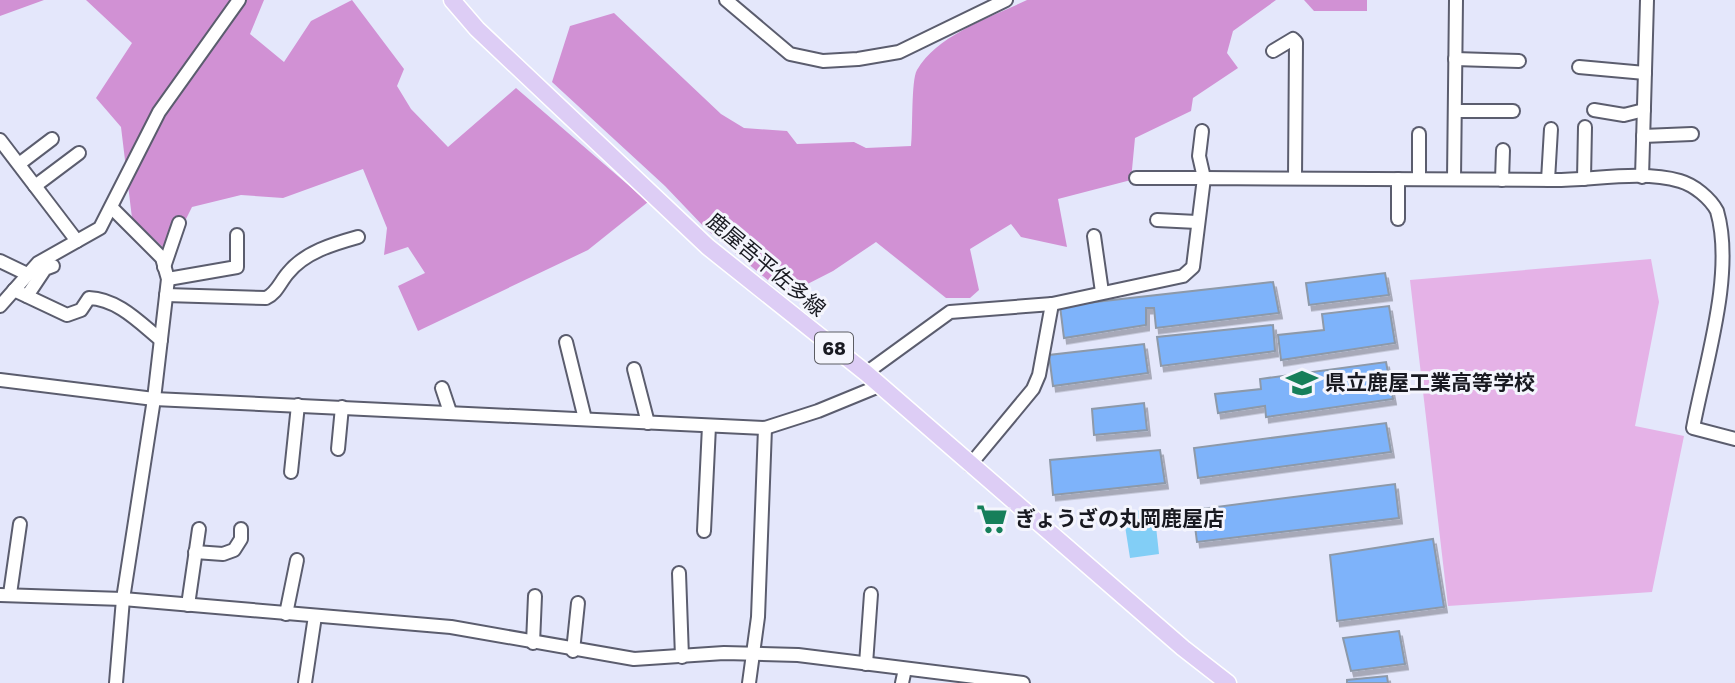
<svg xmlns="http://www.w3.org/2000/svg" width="1735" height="683" font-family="'Work Sans','Noto Sans JP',sans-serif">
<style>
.green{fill:#e5b2e7}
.forest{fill:#d191d4}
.water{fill:#82cef6}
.building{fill:#7eb3fa;stroke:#8d99a9;stroke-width:2;filter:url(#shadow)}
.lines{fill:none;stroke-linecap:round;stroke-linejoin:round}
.minor-casing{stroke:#5b5d6e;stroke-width:16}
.major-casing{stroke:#fff;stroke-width:19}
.minor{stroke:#fff;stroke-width:12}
.major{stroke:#ddcdf5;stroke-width:16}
.labels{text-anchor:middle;stroke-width:6;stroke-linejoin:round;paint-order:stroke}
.shield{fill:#f4f5fd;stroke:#5b5c63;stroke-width:2}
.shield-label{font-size:19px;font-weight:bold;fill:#191a21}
.street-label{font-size:21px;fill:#191a21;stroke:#f4f5fd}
.poi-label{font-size:21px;font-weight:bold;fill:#191a21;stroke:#f4f5fd;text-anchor:start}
</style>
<defs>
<filter id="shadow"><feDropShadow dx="3" dy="5.5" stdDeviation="0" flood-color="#0004"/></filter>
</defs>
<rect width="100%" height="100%" fill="#e4e7fb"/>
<polygon class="green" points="1651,259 1659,302 1635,426 1684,436 1652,592 1448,606 1410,280"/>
<g class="forest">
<polygon points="0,0 44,0 0,16"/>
<polygon points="86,0 264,0 250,34 284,62 311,21 352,0 404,69 397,86 411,109 448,147 516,88 648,202 588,250 418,331 398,286 425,273 408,247 384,255 387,228 363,169 283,198 241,195 192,207 169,253 132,218 121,127 96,98 132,43"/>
<path d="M1027 0H1276L1233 31 1227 53 1238 68 1193 98 1191 111 1135 138 1131 180 1058 199 1067 247 1021 237 1011 224 970 249 979 290 970 298H946L876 242 833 271 786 295 707 230 665 186 552 82 570 26 614 13 721 114 744 128 787 131 797 144 854 142 866 148 911 146C913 130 911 80 917 70 938 34 992 17 1027 0Z"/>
<polygon points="1304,0 1367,0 1367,11 1314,11"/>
</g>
<polygon class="water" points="1154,508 1159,554 1130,558 1123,513"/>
<g class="building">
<polygon points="1385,273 1389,295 1309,305 1306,283"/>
<polygon points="1273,282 1279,313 1156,328 1154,308 1146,308 1146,325 1064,338 1060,306"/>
<polygon points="1389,306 1395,343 1281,360 1278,335 1324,330 1322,314"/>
<polygon points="1273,325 1275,351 1161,366 1157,337"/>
<polygon points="1144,344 1148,373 1053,386 1049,355"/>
<polygon points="1386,362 1393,399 1266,417 1265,406 1218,413 1215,394 1261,389 1260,379"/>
<polygon points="1144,403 1147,430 1094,435 1092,409"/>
<polygon points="1386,423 1391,452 1198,478 1194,448"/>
<polygon points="1160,450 1165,483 1053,495 1050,460"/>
<polygon points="1395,484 1399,518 1197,542 1193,510"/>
<polygon points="1433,539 1444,607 1337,621 1330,555"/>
<polygon points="1399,631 1405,664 1351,671 1343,638"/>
<polygon points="1387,676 1388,683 1347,683 1347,680"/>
</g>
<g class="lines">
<defs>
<g id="minor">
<polyline points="726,0 790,54 823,61 858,59 899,52 1006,0"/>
<polyline points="1273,51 1293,39 1296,42 1295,178"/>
<polyline points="1455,59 1519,61"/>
<polyline points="1579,67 1645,73"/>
<polyline points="1594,110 1624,115 1644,110"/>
<polyline points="1455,111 1513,111"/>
<polyline points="1419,134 1419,179"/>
<polyline points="1643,136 1692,134"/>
<polyline points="0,140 77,241"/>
<polyline points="19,164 52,139"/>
<polyline points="1642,177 1647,0"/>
<polyline points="1136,178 1204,178 1199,156 1202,131"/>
<polyline points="1454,179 1456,0"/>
<polyline points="1584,179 1585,127"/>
<polyline points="1502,180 1503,150"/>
<polyline points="1548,180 1551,129"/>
<polyline points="35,186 79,153"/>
<polyline points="112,208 162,258 168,279 154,399 123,599 116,683"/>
<polyline points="1398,219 1398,179"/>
<polyline points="1157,220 1197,222"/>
<polyline points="1094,236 1102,292"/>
<polyline points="0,261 27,274"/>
<polyline points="164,267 179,223"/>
<polyline points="168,279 237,267 237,235"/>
<path d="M14 290 67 315 81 310 89 298C118 299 140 323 161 340"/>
<path d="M166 295 266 298C277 293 280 282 288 273 305 252 333 244 358 237"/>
<polyline points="27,296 45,269 53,266"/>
<polyline points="0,306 38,263 100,228 159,112 239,0"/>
<polyline points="566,342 585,419"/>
<polyline points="634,369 648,423"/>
<path d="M866 373 950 312 1052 304 1183 276 1193 267 1204 178C1320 179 1437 179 1554 180 1594 180 1641 170 1680 181 1694 185 1710 198 1717 211 1735 273 1705 364 1693 428L1735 439"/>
<polyline points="0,380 154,399 765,428 818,411 879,386"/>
<polyline points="442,388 450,412"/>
<polyline points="338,449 342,407"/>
<polyline points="970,465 1033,389 1039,375 1052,304"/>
<polyline points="291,472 298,405"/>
<polyline points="704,531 709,426"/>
<polyline points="195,552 223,554 234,550 241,539 241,529"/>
<polyline points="679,573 682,657"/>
<polyline points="10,594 20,524"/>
<polyline points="0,595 123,599 451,627 634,659 724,653 798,655 1023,683"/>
<polyline points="188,605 199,529"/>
<polyline points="286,614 297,560"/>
<polyline points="533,643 535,596"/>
<polyline points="573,651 578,603"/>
<polyline points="866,664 871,594"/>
<polyline points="305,683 315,616"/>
<polyline points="749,683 758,617 765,428"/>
<polyline points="902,683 905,669"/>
</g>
<polyline id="major" points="452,0 477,29 708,247 866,373 1183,648 1228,683"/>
</defs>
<use href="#minor" class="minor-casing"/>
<use href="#major" class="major-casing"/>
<use href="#minor" class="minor"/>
<use href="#major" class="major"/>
</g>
<defs>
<symbol id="school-bare" viewBox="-9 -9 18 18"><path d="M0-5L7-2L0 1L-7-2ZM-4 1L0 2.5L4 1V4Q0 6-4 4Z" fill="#167f5a" stroke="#f4f5fd" stroke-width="2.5" paint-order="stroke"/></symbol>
<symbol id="supermarket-bare" viewBox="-9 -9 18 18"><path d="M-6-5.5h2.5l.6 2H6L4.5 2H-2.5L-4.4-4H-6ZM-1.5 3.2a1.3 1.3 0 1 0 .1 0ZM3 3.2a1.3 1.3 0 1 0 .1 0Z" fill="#167f5a" stroke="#f4f5fd" stroke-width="2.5" paint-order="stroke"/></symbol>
</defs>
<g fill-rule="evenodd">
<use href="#school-bare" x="1280" y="361" width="44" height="44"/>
<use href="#supermarket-bare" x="970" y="497" width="44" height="44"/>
</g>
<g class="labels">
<rect class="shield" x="815" y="332.5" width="38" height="31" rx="5"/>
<g class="shield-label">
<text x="834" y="355">68</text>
</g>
<g class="street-label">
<text transform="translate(766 265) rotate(40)" y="7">鹿屋吾平佐多線</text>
</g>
<g class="poi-label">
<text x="1325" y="390">県立鹿屋工業高等学校</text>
<text x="1015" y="526">ぎょうざの丸岡鹿屋店</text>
</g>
</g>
</svg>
